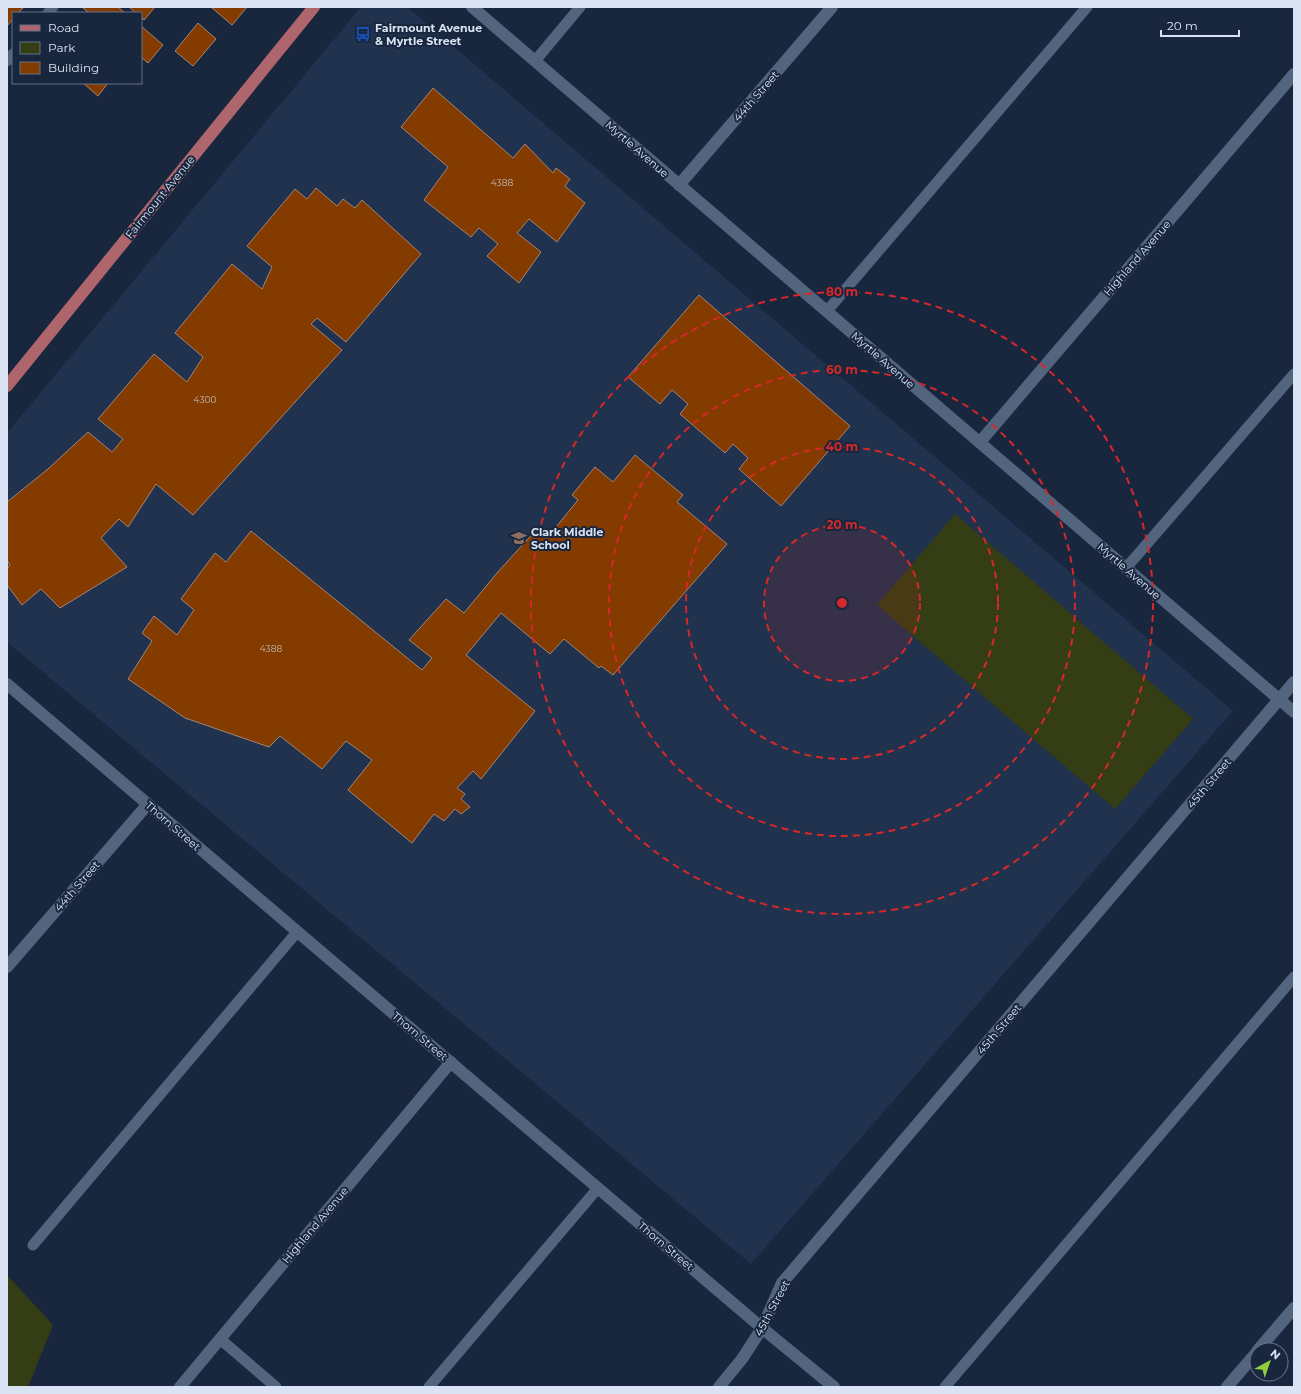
<svg xmlns="http://www.w3.org/2000/svg" width="1301" height="1394" font-family="Montserrat,sans-serif">
<style>
.built{fill:#20324e}
.green{fill:#343d13}
.building{fill:#833b00;stroke:#a68674}
.lines{fill:none;stroke-linecap:round;stroke-linejoin:round}
.lane{stroke:#53647f;stroke-width:11}
.street{stroke:#53647f;stroke-width:12}
.primary{stroke:#ae666c;stroke-width:12}
.ring{fill:none;stroke:#d62828;stroke-width:2;stroke-dasharray:7 5}
.labels{text-anchor:middle;stroke-width:4;stroke-linejoin:round;paint-order:stroke}
.number-label{font-size:9px;fill:#c4b9b6}
.poi-label{font-size:11px;font-weight:bold;fill:#d9e3f3;stroke:#18263e;text-anchor:start}
.street-label{font-size:11px;fill:#d9e3f3;stroke:#18263e}
.centre{fill:#d62828;stroke:#18263e;stroke-width:2}
.ring-label{font-size:12px;text-anchor:middle;font-weight:bold;fill:#d62828;stroke:#18263e;stroke-width:4;stroke-linejoin:round;paint-order:stroke}
</style>
<rect width="100%" height="100%" fill="#18263e"/>
<polygon class="built" points="361,7 407,7 1233,711 751,1264 7,642 7,433"/>
<g class="green">
<polygon points="955,514 1193,719 1115,809 877,605"/>
<polygon points="7,1275 53,1325 28,1387 7,1387"/>
</g>
<g class="building">
<polygon points="7,7 24,7 18,13 13,13 13,19 7,26"/>
<polygon points="82,7 118,7 125,13 89,13"/>
<polygon points="129,7 155,7 144,20 141,17 141,13 136,13"/>
<polygon points="211,7 247,7 232,25"/>
<polygon points="198,23 216,39 193,66 175,51"/>
<polygon points="141,26 163,45 148,63 141,57"/>
<polygon points="83,83 108,83 98,96"/>
<polygon points="433,88 513,158 525,144 553,173 556,168 570,179 565,186 585,203 557,242 529,219 517,233 541,252 519,283 487,256 498,244 479,228 471,237 424,200 448,167 401,127"/>
<polygon points="316,188 337,206 343,199 355,208 362,200 421,254 346,342 317,318 311,324 342,350 193,515 156,484 128,527 119,519 101,538 127,567 60,608 41,589 22,605 7,585 7,569 10,565 7,560 7,502 48,469 88,432 112,452 123,439 98,419 154,354 187,382 203,357 175,333 232,264 262,289 272,267 247,246 295,189 307,199"/>
<polygon points="699,295 850,426 781,506 739,469 748,458 733,444 725,453 680,414 688,404 672,390 660,404 628,377"/>
<polygon points="635,455 683,495 677,502 727,544 613,675 601,666 599,668 564,639 550,654 501,613 466,655 535,711 481,779 473,771 457,788 465,794 461,799 470,807 461,814 455,809 444,821 434,814 412,843 348,790 372,760 346,741 322,769 280,736 269,747 185,718 128,679 152,641 142,633 154,616 177,635 194,610 181,599 215,553 226,562 251,531 422,670 432,658 409,640 446,599 464,613 497,573 537,529 548,537 578,500 572,495 595,467 613,482"/>
</g>
<g class="lines">
<g class="lane">
<polyline points="48,13 53,7"/>
<polyline points="7,61 13,54"/>
<polyline points="535,61 580,7"/>
<polyline points="827,311 1087,7"/>
<polyline points="1126,568 1294,374"/>
<polyline points="33,1245 297,932"/>
<polyline points="220,1339 276,1387"/>
<polyline points="429,1387 598,1188"/>
<polyline points="945,1387 1294,977"/>
</g>
<g class="street">
<polyline points="472,7 1294,712"/>
<polyline points="679,185 832,7"/>
<polyline points="980,442 1294,74"/>
<polyline points="7,684 762,1328 834,1387"/>
<polyline points="7,967 148,804"/>
<polyline points="1258,1350 1294,1308"/>
<polyline points="180,1387 451,1062"/>
<polyline points="719,1387 742,1359 762,1328 782,1283 1294,682"/>
<polyline points="1227,1387 1257,1352"/>
</g>
<polyline class="primary" points="7,386 314,7"/>
</g>
<circle cx="842" cy="603" r="78" fill="#d62828" fill-opacity=".12"/>
<g class="ring">
<circle cx="842" cy="603" r="78"/>
<circle cx="842" cy="603" r="156"/>
<circle cx="842" cy="603" r="233"/>
<circle cx="842" cy="603" r="311"/>
</g>
<defs>
<symbol id="bus-bare" viewBox="-9 -9 18 18"><path d="M-5-6H5V4H4V6H2V4H-2V6H-4V4H-5ZM-3.5-4V0h7V-4ZM-3.5 1.2v1.5H-2V1.2ZM2 1.2v1.5H3.5V1.2Z" fill="#1a4fb4" stroke="#18263e" stroke-width="2.5" paint-order="stroke"/></symbol>
<symbol id="school-bare" viewBox="-9 -9 18 18"><path d="M0-5L7-2L0 1L-7-2ZM-4 1L0 2.5L4 1V4Q0 6-4 4Z" fill="#8d6e63" stroke="#18263e" stroke-width="2.5" paint-order="stroke"/></symbol>
</defs>
<g fill-rule="evenodd">
<use href="#bus-bare" x="352" y="23" width="22" height="22"/>
<use href="#school-bare" x="508" y="527" width="22" height="22"/>
</g>
<g class="labels">
<g class="number-label">
<text x="502" y="186">4388</text>
<text x="205" y="403">4300</text>
<text x="271" y="652">4388</text>
</g>
<g class="poi-label">
<text x="375" y="32">Fairmount Avenue<tspan x="375" dy="13">&amp; Myrtle Street</tspan></text>
<text x="531" y="536">Clark Middle<tspan x="531" dy="13">School</tspan></text>
</g>
<g class="street-label">
<text transform="translate(756 96) rotate(-49)" y="4">44th Street</text>
<text transform="translate(637 149) rotate(41)" y="4">Myrtle Avenue</text>
<text transform="translate(160 197) rotate(-51)" y="4">Fairmount Avenue</text>
<text transform="translate(1137 258) rotate(-49)" y="4">Highland Avenue</text>
<text transform="translate(883 360) rotate(41)" y="4">Myrtle Avenue</text>
<text transform="translate(1129 571) rotate(41)" y="4">Myrtle Avenue</text>
<text transform="translate(1209 783) rotate(-50)" y="4">45th Street</text>
<text transform="translate(173 826) rotate(41)" y="4">Thorn Street</text>
<text transform="translate(77 886) rotate(-49)" y="4">44th Street</text>
<text transform="translate(999 1029) rotate(-50)" y="4">45th Street</text>
<text transform="translate(420 1036) rotate(40)" y="4">Thorn Street</text>
<text transform="translate(315 1225) rotate(-50)" y="4">Highland Avenue</text>
<text transform="translate(666 1246) rotate(40)" y="4">Thorn Street</text>
<text transform="translate(772 1308) rotate(-62)" y="4">45th Street</text>
</g>
</g>
<circle cx="842" cy="603" r="6" class="centre"/>
<g class="ring-label">
<text x="842" y="296">80 m</text>
<text x="842" y="374">60 m</text>
<text x="842" y="451">40 m</text>
<text x="842" y="529">20 m</text>
</g>
<rect width="1301" height="1394" fill="none" stroke="#d9e3f3" stroke-width="16"/>
<rect x="12" y="12" width="130" height="72" fill="#18263e" stroke="#657286"/>
<rect x="20" y="25" width="20" height="6" fill="#ae666c" stroke="#657286"/>
<text x="48" y="32" font-size="12" fill="#d9e3f3">Road</text>
<rect x="20" y="42" width="20" height="12" fill="#343d13" stroke="#657286"/>
<text x="48" y="52" font-size="12" fill="#d9e3f3">Park</text>
<rect x="20" y="62" width="20" height="12" fill="#833b00" stroke="#657286"/>
<text x="48" y="72" font-size="12" fill="#d9e3f3">Building</text>
<g transform="translate(1269 1362) rotate(40)"><circle r="19" fill="#18263e" stroke="#657286"/>
<path d="M0-3L7 15L0 10L-7 15Z" fill="#92cd3e"/>
<text y="-6" font-size="11" font-weight="bold" text-anchor="middle" fill="#d9e3f3">N</text>
</g>
<path d="M1161 30v6h78v-6" fill="none" stroke="#d9e3f3" stroke-width="2"/>
<text x="1167" y="30" font-size="12" fill="#d9e3f3" stroke="#18263e" stroke-width="3" paint-order="stroke">20 m</text>
</svg>
